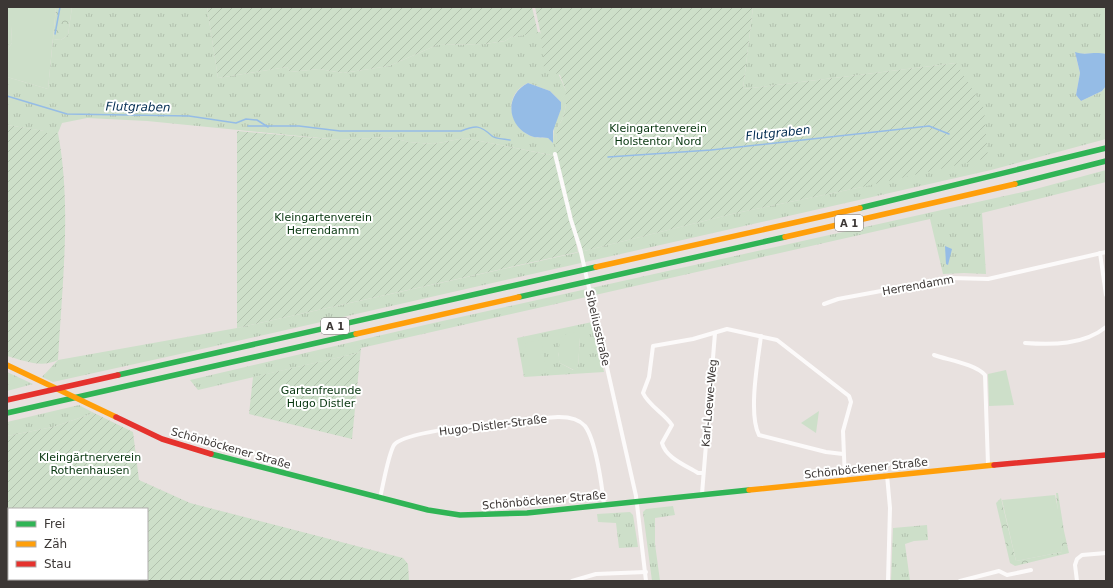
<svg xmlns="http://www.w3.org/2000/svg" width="1113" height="588" font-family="'DejaVu Sans',sans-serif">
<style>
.grass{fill:url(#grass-tufts);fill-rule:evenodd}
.forest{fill:url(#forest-crowns)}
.park{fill:#cddfc9}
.garden{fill:url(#garden-furrows);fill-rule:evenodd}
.water{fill:#95bce6}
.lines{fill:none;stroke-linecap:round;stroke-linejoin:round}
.stream{stroke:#95bce6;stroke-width:1.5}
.street{stroke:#fcfafa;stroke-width:4}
.fast{stroke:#30b455;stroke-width:5.5}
.slow{stroke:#ff9f0a;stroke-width:5.5}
.jam{stroke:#e5322d;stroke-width:5.5}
.labels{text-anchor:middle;stroke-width:4;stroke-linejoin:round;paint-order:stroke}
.shield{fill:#fff;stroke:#767372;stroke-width:1}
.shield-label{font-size:10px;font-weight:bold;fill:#3c3735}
.park-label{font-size:11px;fill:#07360f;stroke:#fff}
.street-label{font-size:11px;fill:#3c3735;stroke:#fff}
.water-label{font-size:12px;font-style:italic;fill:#002b51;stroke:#fff}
</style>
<defs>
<pattern id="grass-tufts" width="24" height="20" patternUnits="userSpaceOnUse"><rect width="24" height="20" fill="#cddfc9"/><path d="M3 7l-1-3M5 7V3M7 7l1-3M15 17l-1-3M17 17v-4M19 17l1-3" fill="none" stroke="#b1c0ad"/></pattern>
<pattern id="forest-crowns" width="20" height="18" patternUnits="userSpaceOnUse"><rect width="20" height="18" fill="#cddfc9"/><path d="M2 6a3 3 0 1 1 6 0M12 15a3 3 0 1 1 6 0" fill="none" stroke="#b1c0ad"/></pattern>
<pattern id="garden-furrows" width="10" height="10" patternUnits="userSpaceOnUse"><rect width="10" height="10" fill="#cddfc9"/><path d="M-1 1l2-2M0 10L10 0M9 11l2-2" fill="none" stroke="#b1c0ad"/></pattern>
</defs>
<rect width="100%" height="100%" fill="#e8e1df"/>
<g class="grass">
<path d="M72 7H207L218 78 287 67 290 72 319 69 343 73 389 66 437 45 485 44 505 41 511 37 540 32 566 91V105L563 118 557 129 556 156 465 138 433 144 409 142 388 137 340 140 147 121 87 118 62 123 58 133H45L44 131 7 125V77L48 89 53 39 61 40 68 35ZM528 83 550 91 561 102V109L554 125 553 143 548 138C541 137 534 139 527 134 507 122 505 93 528 83Z"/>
<path d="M753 7H1106V54C1095 52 1085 55 1075 53L1080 73 1076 95 1081 101 1102 91 1106 86V139L991 170 171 356 53 382 42 377 58 360 237 328 580 252 732 214 862 187 956 63 743 89Z"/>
<polygon points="11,25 12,43 7,50 7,26"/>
<polygon points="1106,170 1106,182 982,213 986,274 964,273 943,274 930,219 361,348 358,353 198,390 190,380 429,324 1032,190"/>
<path d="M592 322 604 372 524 377 517 338ZM580 337 578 367 573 370 560 363 558 355 559 352Z"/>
<polygon points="7,372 33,384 7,391"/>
<polygon points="79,405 92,412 91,414 53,427 7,436 7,422"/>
<polygon points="673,506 675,515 655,518 655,544 660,581 652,581 643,512 646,509"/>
<polygon points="630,512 633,515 638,547 619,548 616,523 598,522 597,514"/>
<polygon points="927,525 928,540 914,541 905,544 910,581 891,581 893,528"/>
</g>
<g class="forest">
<polygon points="56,7 72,7 68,35 61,40 53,39"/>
<polygon points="1056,493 1058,493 1064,531 1069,553 1015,566 1010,563 996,503 1001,498 1016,561 1062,552"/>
</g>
<g class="park">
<polygon points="7,7 56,7 48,89 7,77 7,50 12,43 11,26 7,26"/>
<polygon points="575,332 580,337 578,367 574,370 560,363 558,358 560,338 568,333"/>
<polygon points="541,340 547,373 531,376 525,343"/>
<polygon points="1006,370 1014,405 989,406 988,374"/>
<polygon points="819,411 816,433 801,423"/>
<polygon points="1055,495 1060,519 1062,552 1016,561 1002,500"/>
</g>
<g class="garden">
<polygon points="207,7 532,7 538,33 511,37 505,41 485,44 437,45 389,66 343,73 319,69 290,72 287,67 218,78"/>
<polygon points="535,7 753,7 743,89 956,63 984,108 988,158 862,187 732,214 580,252 571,220 578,252 237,328 237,131 340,140 388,137 409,142 433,144 465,138 555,156 557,129 563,118 566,105 566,91 560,75 544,69 541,35"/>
<path d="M7 125 45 131V133H58C72 207 62 285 58 360 41 368 25 361 7 356Z"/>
<polygon points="361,348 352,439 249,414 253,377 358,353"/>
<path d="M92 412 133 432 139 480 190 503 403 558 408 564 409 581H7V436L53 427 91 414ZM9 509H147V579H9Z"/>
</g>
<g class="water">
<path d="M1075 52C1086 56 1093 51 1106 54V86L1102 91 1081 101 1076 95 1080 73Z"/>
<path d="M528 83 550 91 561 102V109L553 131V143L548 138C541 137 534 139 527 134 506 122 506 94 528 83Z"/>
<polygon points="945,246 952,249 948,265 946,264"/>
</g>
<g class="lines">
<g class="stream">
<polyline points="55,34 60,7"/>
<polyline points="7,96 67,114 189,116 236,123 246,119 257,120 268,127"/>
<path d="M248 126H299L340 131H461C476 125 480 125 492 136 495 139 505 139 510 140"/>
<polyline points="608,157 711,150 929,126 949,134"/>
</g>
<g class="street">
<polyline points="555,154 571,220 580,248 636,496 646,581"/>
<polyline points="1100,253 1106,295"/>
<polyline points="824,304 838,299 951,278 988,279 1106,252"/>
<path d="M761 336C758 360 748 414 759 435L826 452 843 454"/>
<path d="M1025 343C1052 345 1084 345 1106 327"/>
<path d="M934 355C948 360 975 364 985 375L988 465"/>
<path d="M703 473H698C685 465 666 458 662 443L672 425C664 413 649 406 643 393L649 377 653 346 693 339 727 329 777 340 849 396 851 402 843 431 845 480"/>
<polyline points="887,475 890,508 888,581"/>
<polyline points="702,494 715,333"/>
<path d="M380 498C383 486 388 455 394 445 406 429 534 419 559 417 567 417 579 419 585 426 596 441 602 486 604 505"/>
<polyline points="572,581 596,574 646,572"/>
<polyline points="960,581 999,571 1007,575 1031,570"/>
<polyline points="1077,581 1075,565 1077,559 1082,555 1106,553"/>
</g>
<g class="fast">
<polyline points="1015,184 1106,161"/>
<polyline points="860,208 1106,148"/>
<polyline points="519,297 785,237"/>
<polyline points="118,375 596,267"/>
<polyline points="7,413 356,334"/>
<polyline points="211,454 428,510 460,515 527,513 749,490"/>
</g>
<g class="slow">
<polyline points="785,237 1015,184"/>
<polyline points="596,267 860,208"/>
<polyline points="356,334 519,297"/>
<polyline points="7,365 116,417"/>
<polyline points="749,490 994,465"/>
</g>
<g class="jam">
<polyline points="7,400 118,375"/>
<polyline points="116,417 162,439 211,454"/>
<polyline points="994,465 1106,455"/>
</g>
</g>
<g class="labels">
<g class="shield">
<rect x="835" y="215" width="28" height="16" rx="3"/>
<rect x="321" y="318" width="28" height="16" rx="3"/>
</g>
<g class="shield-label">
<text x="849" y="227">A 1</text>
<text x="335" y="330">A 1</text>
</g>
<g class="park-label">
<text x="658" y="132">Kleingartenverein<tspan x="658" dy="13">Holstentor Nord</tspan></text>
<text x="323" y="221">Kleingartenverein<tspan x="323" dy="13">Herrendamm</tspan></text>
<text x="321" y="394">Gartenfreunde<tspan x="321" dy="13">Hugo Distler</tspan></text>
<text x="90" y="461">Kleingärtnerverein<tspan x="90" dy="13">Rothenhausen</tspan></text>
</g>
<g class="street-label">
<text transform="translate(918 285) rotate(-10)" y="4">Herrendamm</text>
<text transform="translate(598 328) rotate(77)" y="4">Sibeliusstraße</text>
<text transform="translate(709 403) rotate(-85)" y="4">Karl-Loewe-Weg</text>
<text transform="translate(493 425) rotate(-7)" y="4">Hugo-Distler-Straße</text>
<text transform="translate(231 448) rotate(16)" y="4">Schönböckener Straße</text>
<text transform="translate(866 468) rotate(-6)" y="4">Schönböckener Straße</text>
<text transform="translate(544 500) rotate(-5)" y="4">Schönböckener Straße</text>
</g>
<g class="water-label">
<text transform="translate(138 107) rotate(1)" y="4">Flutgraben</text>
<text transform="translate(778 133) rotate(-6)" y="4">Flutgraben</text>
</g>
</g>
<rect width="1113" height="588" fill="none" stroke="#3c3735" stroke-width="16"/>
<rect x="8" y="508" width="140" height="72" fill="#ffffff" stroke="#b1afae"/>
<rect x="16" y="521" width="20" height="6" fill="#30b455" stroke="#b1afae"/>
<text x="44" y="528" font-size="12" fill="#3c3735">Frei</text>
<rect x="16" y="541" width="20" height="6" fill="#ff9f0a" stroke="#b1afae"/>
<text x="44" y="548" font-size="12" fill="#3c3735">Zäh</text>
<rect x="16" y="561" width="20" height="6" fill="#e5322d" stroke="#b1afae"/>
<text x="44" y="568" font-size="12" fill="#3c3735">Stau</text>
</svg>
